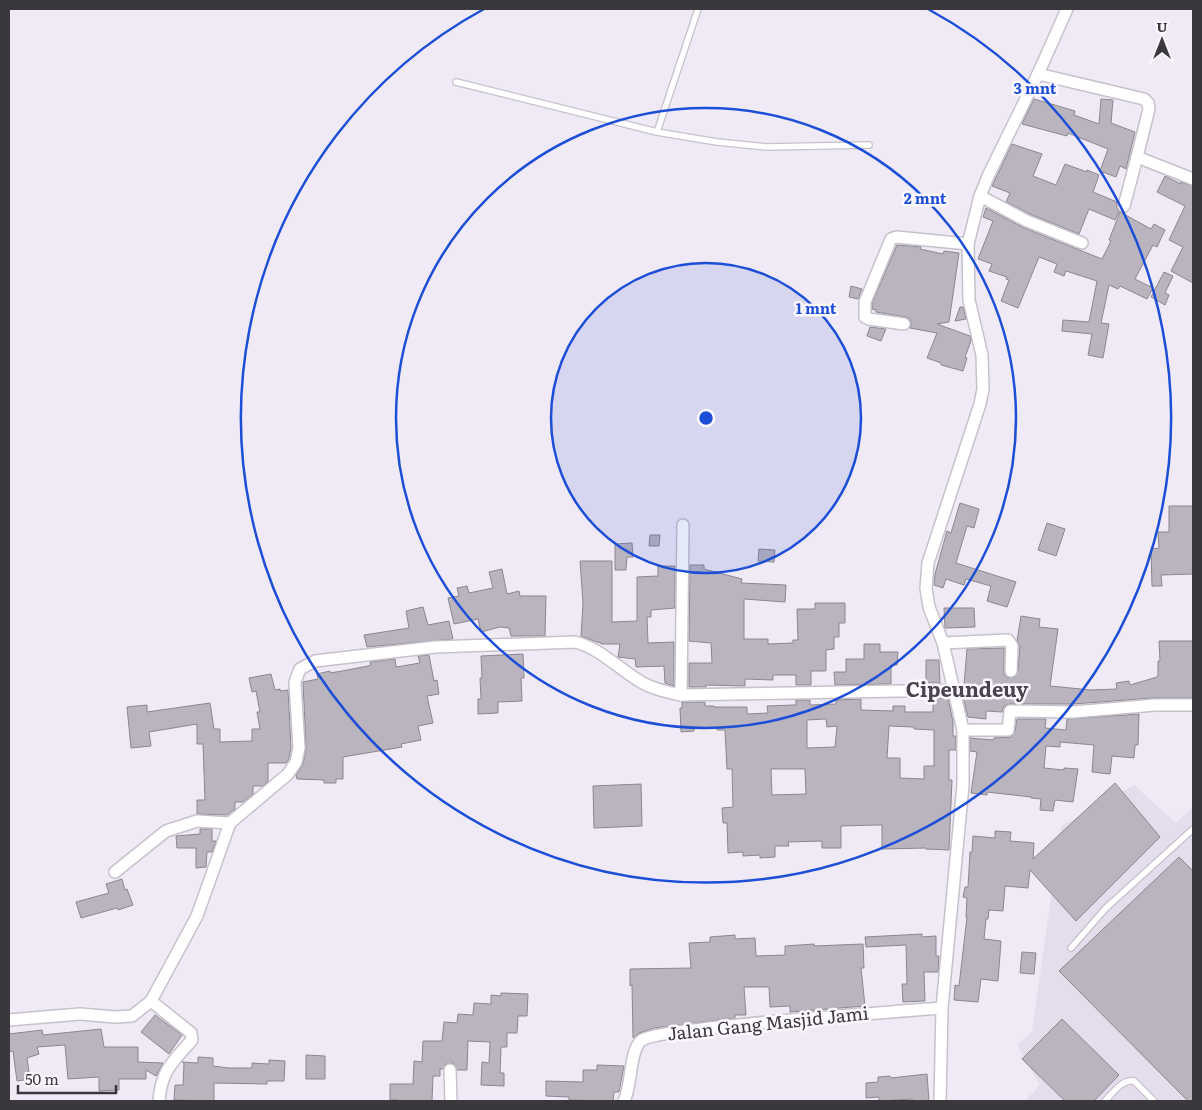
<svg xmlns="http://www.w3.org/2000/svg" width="1202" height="1110" font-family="Literata,serif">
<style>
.built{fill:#e5dcec}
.building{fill:#b9b4be;stroke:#8b8690;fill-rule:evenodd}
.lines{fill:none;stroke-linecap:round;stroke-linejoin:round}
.lane-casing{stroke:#c6c1cb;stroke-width:8}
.street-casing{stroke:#c6c1cb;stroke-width:14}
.lane{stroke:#fff;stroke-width:5.5}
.street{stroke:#fff;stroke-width:11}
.ring{fill:none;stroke:#1d4ed8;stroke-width:2.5}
.labels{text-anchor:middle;stroke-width:5;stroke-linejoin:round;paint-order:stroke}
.street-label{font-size:18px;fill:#3b383d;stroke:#fcf8ff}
.quarter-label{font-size:20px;font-weight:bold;fill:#48434c;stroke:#fcf8ff}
.centre{fill:#1d4ed8;stroke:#fcf8ff;stroke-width:2.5}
.ring-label{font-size:15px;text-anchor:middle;font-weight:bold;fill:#1d4ed8;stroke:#fcf8ff;stroke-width:5;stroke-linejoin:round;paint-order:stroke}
</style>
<rect width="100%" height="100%" fill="#efeaf5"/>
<polygon class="built" points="1134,785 1176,823 1193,807 1193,1101 1025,1101 1040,1085 1017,1045 1032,1032 1061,826"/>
<g class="building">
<polygon points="1034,99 1075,111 1074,115 1099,124 1101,99 1113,100 1111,123 1135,132 1126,169 1120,166 1116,177 1100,171 1108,149 1068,133 1067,136 1022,124"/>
<polygon points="1012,144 1042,154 1033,176 1056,185 1065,164 1087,172 1087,170 1099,175 1093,192 1117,202 1117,207 1119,211 1115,220 1089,209 1079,234 1030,214 1006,202 1010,193 992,186"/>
<polygon points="1165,176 1181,184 1181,182 1193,186 1193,283 1171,271 1183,247 1169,240 1185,206 1157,192"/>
<polygon points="986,208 1024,228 1102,259 1111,241 1109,240 1120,212 1151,229 1154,224 1165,230 1157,247 1153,245 1135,279 1153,288 1147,299 1120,286 1118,289 1109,285 1101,323 1109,324 1103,358 1088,355 1092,334 1062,331 1063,320 1089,322 1097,281 1066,271 1064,276 1054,272 1057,264 1039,257 1018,308 1001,301 1009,280 1006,279 1007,277 989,271 992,264 978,259 993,221 983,217"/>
<polygon points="897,245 921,247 920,249 943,254 944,251 959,253 949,322 937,324 970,336 971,341 965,357 967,358 963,371 941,365 941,363 927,358 937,333 910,328 911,325 910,319 906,317 876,312 876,310 872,309 872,303"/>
<polygon points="1164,272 1173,276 1165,293 1169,295 1165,305 1151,297"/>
<polygon points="851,286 862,289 858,299 849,297"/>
<polygon points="960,307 963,307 966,319 955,321"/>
<polygon points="870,327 886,329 881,341 867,336"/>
<polygon points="960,503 979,509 974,528 967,526 956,563 1016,582 1007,607 987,601 991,586 966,579 964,585 946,579 943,588 934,585 935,574 947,531 951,533"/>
<polygon points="1169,506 1193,506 1193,574 1161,575 1162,586 1152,586 1151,549 1159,548 1158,532 1169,532"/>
<polygon points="1047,523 1065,529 1056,556 1038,550"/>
<polygon points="650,535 660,535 659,546 649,546"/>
<polygon points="632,543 633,557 627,557 626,570 615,570 615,544"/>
<polygon points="759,549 775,550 774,562 758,561"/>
<polygon points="580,561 612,561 612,622 637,621 637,577 658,576 658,566 675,566 675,608 651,610 651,617 647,617 648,643 674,642 674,686 665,683 664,666 636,667 635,659 618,657 620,644 601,644 601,643 597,642 581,636 583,603"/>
<polygon points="690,565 704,565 704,569 742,579 741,583 786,585 785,602 744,599 744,639 768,639 768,644 793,643 793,640 798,640 797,609 815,609 815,603 845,603 845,623 839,623 839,637 834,637 834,649 826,650 826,671 811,671 811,685 796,685 796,675 773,675 773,680 745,679 745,686 706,685 706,687 689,687 689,663 712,663 711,643 689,641"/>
<polygon points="502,569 507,594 519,591 520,596 546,596 545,636 511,636 509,628 500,627 481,632 478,619 454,624 448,598 459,596 457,588 467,586 469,593 493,588 489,572"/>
<polygon points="423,607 428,625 449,621 453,639 367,647 364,635 409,628 406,611"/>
<polygon points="944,608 974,608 975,627 945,628"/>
<polygon points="1021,616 1040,619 1039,627 1058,629 1050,686 1091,690 1117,689 1116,683 1129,681 1130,685 1157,677 1158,675 1158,661 1160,661 1159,641 1193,641 1193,698 1154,698 1073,704 1010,704 1004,706 1002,712 986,711 986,719 968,717 963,697 967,649 1004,648 1004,674 1007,678 1015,677 1018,671 1020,646 1017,641"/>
<polygon points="864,644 880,644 880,652 898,652 897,665 891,665 891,684 835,685 834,672 846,672 846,659 864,659"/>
<polygon points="523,654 524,678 521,678 522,701 498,702 498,713 478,714 478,699 481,699 480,678 482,678 481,656"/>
<polygon points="429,655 434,681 437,680 439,694 427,696 433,723 418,726 421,740 401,744 402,747 343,757 343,779 336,779 336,783 324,783 324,780 297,779 296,775 303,764 306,748 303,682 318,679 317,674 330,671 330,673 342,671 368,666 371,665 370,662 395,659 396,667 420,663 418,656"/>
<polygon points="926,660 939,660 940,683 926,683"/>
<polygon points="271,674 275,690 280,689 280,691 288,690 291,747 289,759 286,763 268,763 268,781 263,786 253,786 253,794 243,802 235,802 235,809 227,815 197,814 197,800 205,800 203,744 197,744 197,724 149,732 151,746 131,748 127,707 147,705 147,712 210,703 214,729 220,729 220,742 252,741 252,729 260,729 257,712 260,712 256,691 252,692 249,678"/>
<path d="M933 698H948L953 722V736H956V750H949V780H952L949 850 926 849V848L882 849V825H876L841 826V848H822V841L788 842 789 846H775V857L760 858V855L743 856V852L728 853 727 823H723L722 808 733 807 732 769H727L725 730H717V728H694V731L681 732 680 708H682V702H705V706H714V707H747V714L768 713 767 706 794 705H796V700H810V705L836 704V700L861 699V710L893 711V706H905V712H933ZM826 719 827 727 837 726 835 747 807 748V720ZM889 726 914 727V729L934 730V766H924V779L900 778V758H887ZM771 769H805L806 794 772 795Z"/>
<polygon points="1139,714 1138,745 1135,745 1134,758 1112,756 1110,774 1092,772 1094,745 1060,742 1060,747 1046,746 1044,768 1064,770 1064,768 1078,769 1073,802 1055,800 1053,811 1040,810 1041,799 1031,798 1031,797 987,792 987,795 971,793 977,752 970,751 970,738 993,740 994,738 1011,737 1015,731 1017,719 1046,719 1045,728 1066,730 1067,719"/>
<polygon points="1115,783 1160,837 1076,921 1030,870 1028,888 1005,886 1003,911 989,910 988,919 986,919 984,939 1001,941 998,981 981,979 978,1002 954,1000 955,985 959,986 967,917 966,917 967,898 963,897 965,887 968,887 970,852 972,852 973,836 995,838 995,831 1011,832 1010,841 1034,843 1033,859"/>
<polygon points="641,784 642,826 594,828 593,786"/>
<polygon points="200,829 212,829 212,841 216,841 212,852 207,852 206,867 196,868 196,848 177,848 176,836 200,834"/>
<polygon points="1179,857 1193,871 1193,1101 1188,1101 1059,971"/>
<polygon points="122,879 125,890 127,889 133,905 118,910 117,908 81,918 76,902 109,893 106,884"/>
<polygon points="922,934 922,937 936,936 936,956 939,956 938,972 924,972 925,1001 903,1002 902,984 907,984 906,945 866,947 865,937"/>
<polygon points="735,935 735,939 755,938 756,956 785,955 785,946 814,944 814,946 863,944 864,968 861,968 865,1006 790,1012 790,1006 770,1007 769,987 744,987 746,1015 735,1015 735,1018 654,1028 639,1033 633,1038 632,985 630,986 630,969 691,968 689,943 710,942 710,937"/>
<polygon points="1022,952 1036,953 1034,974 1020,973"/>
<polygon points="501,993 528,994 527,1016 518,1016 517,1033 507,1033 507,1047 501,1047 500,1073 504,1073 504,1086 481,1085 482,1062 489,1063 490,1042 468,1041 467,1070 457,1070 453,1063 446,1064 443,1069 440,1069 440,1076 433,1076 432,1101 398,1101 398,1100 390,1100 390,1084 413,1084 414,1061 422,1062 423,1041 442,1041 444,1022 457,1023 458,1014 473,1015 474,1003 491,1004 491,995 501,996"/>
<polygon points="155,1015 182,1035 169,1054 141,1032"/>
<polygon points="1062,1019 1119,1075 1094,1101 1065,1101 1022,1059"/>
<polygon points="101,1029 104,1047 138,1047 138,1062 163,1063 156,1076 146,1070 146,1079 119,1079 119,1090 99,1091 99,1077 68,1079 65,1045 37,1047 39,1054 27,1058 30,1079 17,1081 13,1051 9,1052 9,1034 42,1030 43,1035"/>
<polygon points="306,1055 325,1056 325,1079 306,1079"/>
<polygon points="198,1057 213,1058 213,1066 229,1068 252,1068 252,1063 269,1064 269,1060 285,1061 284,1081 267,1081 267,1084 214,1083 214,1101 174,1100 175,1085 183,1085 184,1063 182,1062 198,1063"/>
<polygon points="597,1065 624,1066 619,1092 614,1092 613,1101 569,1100 569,1097 546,1096 546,1081 583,1082 583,1070 597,1070"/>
<polygon points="927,1074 929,1101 913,1101 912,1099 879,1101 879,1097 866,1098 866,1083 878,1082 878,1077 890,1076 891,1078"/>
</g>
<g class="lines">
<defs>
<g id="lane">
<polyline points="456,82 657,132 717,142 766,147 869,145"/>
<polyline points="657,132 698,9"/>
<polyline points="1071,948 1106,908 1193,829"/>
<path d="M1105 1101C1113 1093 1122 1079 1134 1081L1154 1101"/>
</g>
<g id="street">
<polyline points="1038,74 1144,99 1148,103 1149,109 1137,157 1193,179"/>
<polyline points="980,196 1027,221 1082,243"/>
<polyline points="1124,206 1137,157"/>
<polyline points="904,324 869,319 865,317 865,302 891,239 896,237 968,244"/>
<polyline points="943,643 1008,640 1012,646 1011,671"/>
<polyline points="681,695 683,525"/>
<polyline points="963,730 1008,730 1010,711 1073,712 1155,705 1193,705"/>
<polyline points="115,872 166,831 197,821 230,823"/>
<path d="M151 1001 191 1033 192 1040C173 1061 161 1071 159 1101"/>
<path d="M9 1020 80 1014 115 1017 132 1016 151 1001 197 916 230 823 288 774 296 762 299 748 295 682 300 669 315 661 435 647 575 642C600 648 619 669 641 682 653 689 667 692 681 695L955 690"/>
<polyline points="450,1070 451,1101"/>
<path d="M624 1101C632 1087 629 1049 642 1040 654 1033 695 1030 710 1028 787 1019 865 1014 942 1008"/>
<polyline points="940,1101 942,1008 963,785 963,730 943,643 929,607 926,588 928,563 980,404 983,389 982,355 969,300 968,244 980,196 989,174 1038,74 1067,9"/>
</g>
</defs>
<use href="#lane" class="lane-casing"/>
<use href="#street" class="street-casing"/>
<use href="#lane" class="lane"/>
<use href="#street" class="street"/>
</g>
<circle cx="706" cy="418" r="155" fill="#1d4ed8" fill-opacity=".12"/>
<g class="ring">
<circle cx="706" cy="418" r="155"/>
<circle cx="706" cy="418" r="310"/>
<path d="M928 9A465 465 0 1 1 484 9"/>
</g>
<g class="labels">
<g class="street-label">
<text transform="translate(768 1024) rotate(-6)" y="6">Jalan Gang Masjid Jami</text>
</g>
<g class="quarter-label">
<text x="967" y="697">Cipeundeuy</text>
</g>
</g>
<circle cx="706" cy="418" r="8" class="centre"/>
<g class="ring-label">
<text x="1035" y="94">3 mnt</text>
<text x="925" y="204">2 mnt</text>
<text x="816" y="314">1 mnt</text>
</g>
<rect width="1202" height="1110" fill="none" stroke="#3b383d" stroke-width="20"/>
<g transform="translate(1162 40)" stroke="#fcf8ff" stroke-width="4" paint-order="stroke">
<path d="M0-4L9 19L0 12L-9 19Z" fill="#3b383d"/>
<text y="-8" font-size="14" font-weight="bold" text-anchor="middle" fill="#3b383d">U</text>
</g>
<path d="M18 1085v8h98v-8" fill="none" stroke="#3b383d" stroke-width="2.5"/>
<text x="25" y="1085" font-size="15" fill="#3b383d" stroke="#fcf8ff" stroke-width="4" paint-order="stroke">50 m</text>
</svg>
